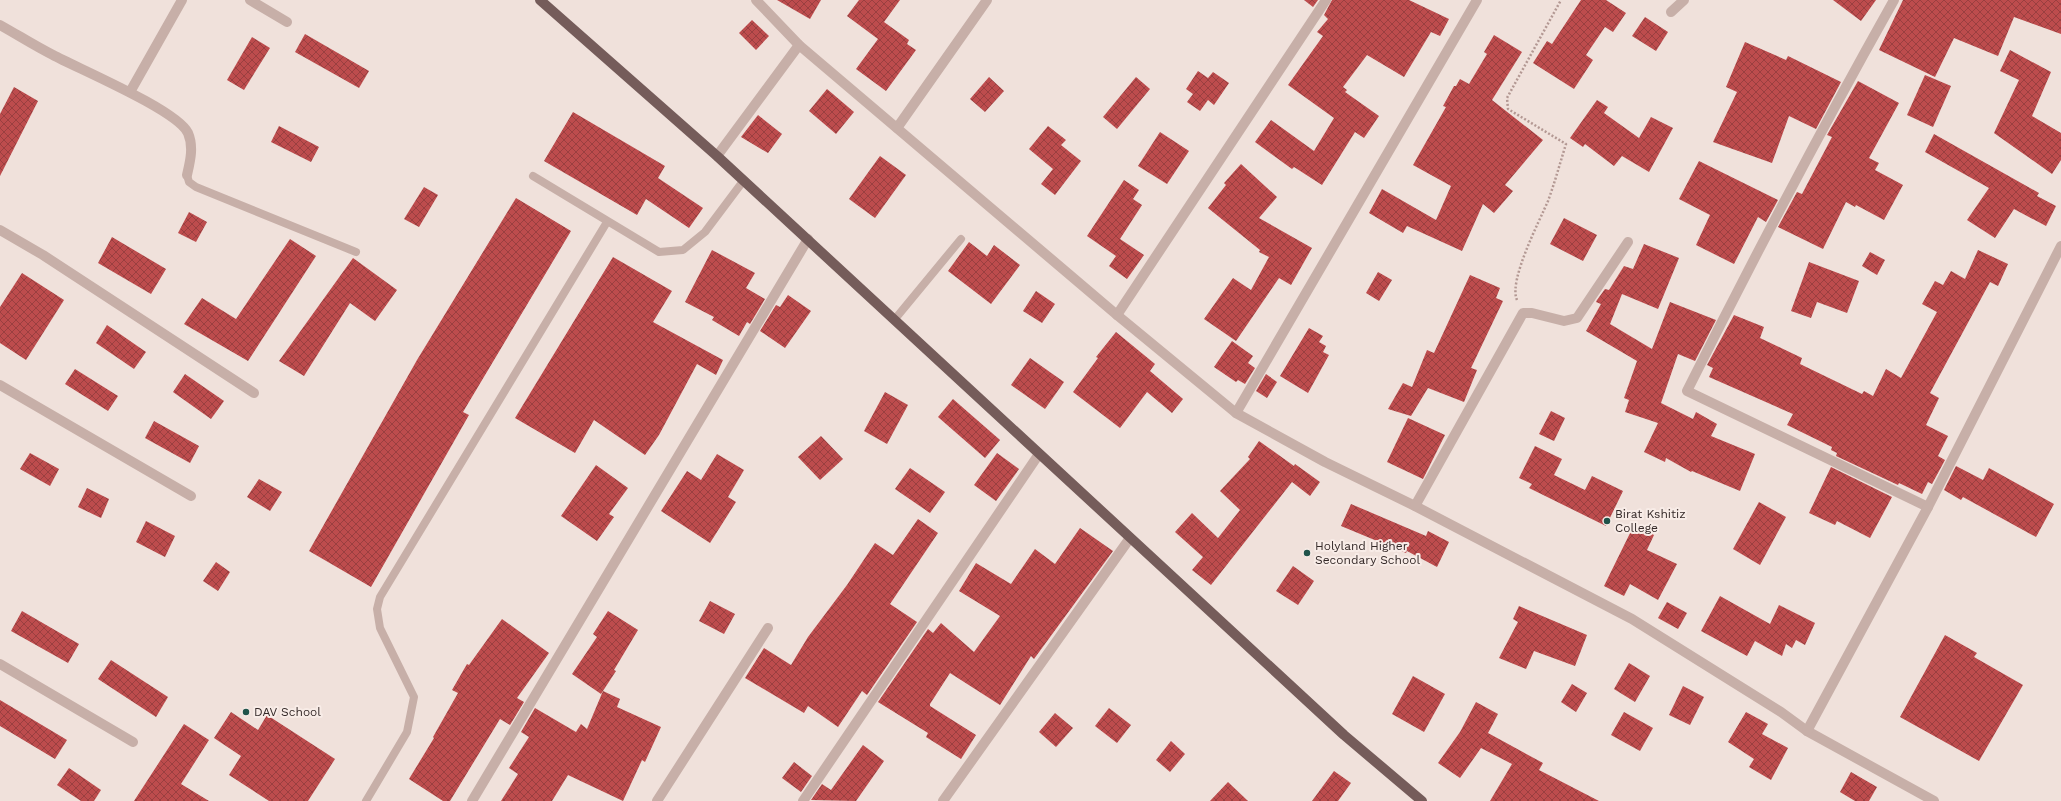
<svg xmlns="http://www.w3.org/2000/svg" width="2061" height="801" font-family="'Work Sans',sans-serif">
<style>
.building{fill:url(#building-cross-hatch)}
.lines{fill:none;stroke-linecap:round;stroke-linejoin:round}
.path{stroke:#b39893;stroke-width:2.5;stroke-dasharray:2 2;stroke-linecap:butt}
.service{stroke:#c7afa8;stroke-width:8}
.minor{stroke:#c7afa8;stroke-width:10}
.primary{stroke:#755c5a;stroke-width:10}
.poi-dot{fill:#20534a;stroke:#f8ece7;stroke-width:1.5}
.labels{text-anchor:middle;stroke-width:4;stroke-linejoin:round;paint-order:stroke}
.poi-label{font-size:12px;fill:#342928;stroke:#f8ece7;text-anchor:start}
</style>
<defs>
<pattern id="building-cross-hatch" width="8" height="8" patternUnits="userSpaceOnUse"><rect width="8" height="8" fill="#bd4c4d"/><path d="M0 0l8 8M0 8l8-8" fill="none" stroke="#9a3f40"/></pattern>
</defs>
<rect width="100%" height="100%" fill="#f0e1db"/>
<g class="building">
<polygon points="777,0 821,0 810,19"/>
<polygon points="859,0 900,0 884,22 909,40 907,44 916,50 886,91 856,69 878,39 847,16"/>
<polygon points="1304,0 1318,0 1313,7"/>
<polygon points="1332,0 1409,0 1449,19 1440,36 1431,32 1404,77 1367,55 1343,87 1347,90 1345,92 1379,116 1364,138 1355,132 1322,185 1294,167 1292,169 1255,142 1271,120 1314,151 1334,118 1288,85 1323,36 1317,32 1328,19 1324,15"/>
<polygon points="1581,0 1606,0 1626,13 1613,32 1605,27 1586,55 1593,60 1574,89 1533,63 1547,41 1552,44"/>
<polygon points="1833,0 1876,0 1861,21"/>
<polygon points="1903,0 2061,0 2061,34 2014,17 1998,56 1954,38 1935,77 1879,50"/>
<polygon points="1645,17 1668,32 1656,51 1632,36"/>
<polygon points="752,20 769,36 756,50 739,33"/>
<polygon points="305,34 369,71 359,88 295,52"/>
<polygon points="1494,35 1522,52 1492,100 1543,140 1505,185 1513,191 1494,213 1483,204 1462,251 1407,226 1403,233 1369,213 1382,189 1436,220 1451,186 1413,165 1446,107 1443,106 1454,86 1456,86 1460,79 1469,84 1487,54 1484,52"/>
<polygon points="252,37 270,48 244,90 227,80"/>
<polygon points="1745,42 1786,60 1788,56 1841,82 1816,129 1789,116 1772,163 1713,142 1737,92 1726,87"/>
<polygon points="2010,50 2051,72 2032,116 2061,133 2061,160 2052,174 1994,133 2019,80 2000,71"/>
<polygon points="1198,71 1208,78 1213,72 1229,83 1214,105 1208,100 1200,111 1187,102 1193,94 1186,89"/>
<polygon points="1925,75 1951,86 1933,127 1907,115"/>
<polygon points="989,77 1004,91 985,112 970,99"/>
<polygon points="1136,77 1150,89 1117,129 1103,117"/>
<polygon points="1858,81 1899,103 1869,158 1879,163 1875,170 1903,185 1884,220 1856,205 1855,207 1846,202 1823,249 1778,227 1797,192 1802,194 1832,137 1827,135"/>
<polygon points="14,87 38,101 0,176 0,114"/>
<polygon points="827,89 854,112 836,134 809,111"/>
<polygon points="1597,100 1608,107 1604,113 1639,138 1651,117 1673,128 1649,172 1622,156 1614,166 1585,144 1583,147 1570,138"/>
<polygon points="573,112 665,166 658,178 703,208 689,228 646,199 637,215 544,161"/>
<polygon points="758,115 782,134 768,153 741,137"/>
<polygon points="279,126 319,147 311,162 271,142"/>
<polygon points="1048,126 1066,140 1061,145 1081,161 1055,195 1041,184 1053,169 1029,149"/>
<polygon points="1160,132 1189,151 1167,184 1138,166"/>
<polygon points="1934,134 2039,193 2037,196 2056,206 2046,226 2014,209 1995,238 1967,220 1989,188 1925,152"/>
<polygon points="880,156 906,175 875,218 849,199"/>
<polygon points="1699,161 1778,200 1766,222 1758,217 1734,264 1696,245 1710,215 1679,199"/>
<polygon points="1241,164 1277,197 1259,218 1312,248 1291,285 1279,278 1236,341 1204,319 1233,278 1251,290 1269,257 1259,252 1260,250 1208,208 1226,185 1224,183"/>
<polygon points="1124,180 1139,190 1133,199 1142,205 1120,239 1144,255 1127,279 1109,266 1116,256 1087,236"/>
<polygon points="424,187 438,195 419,227 404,219"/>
<polygon points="516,198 571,231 463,412 469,415 371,587 309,551 417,360"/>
<polygon points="189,212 207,222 196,242 178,233"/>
<polygon points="1564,218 1597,235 1583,261 1550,244"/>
<polygon points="112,237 166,269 151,294 98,263"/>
<polygon points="290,239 316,256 248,361 184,324 202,298 236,319"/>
<polygon points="969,242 987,256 994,245 1020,265 991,304 948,271"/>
<polygon points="1644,244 1679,258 1658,309 1622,294 1610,324 1652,349 1670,302 1716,320 1695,361 1678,354 1661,403 1693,419 1696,412 1717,424 1711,436 1755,454 1740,491 1692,471 1691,472 1666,458 1665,462 1644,452 1658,423 1625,412 1629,400 1624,398 1637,361 1586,331 1601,304 1596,302 1597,300 1605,289 1609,290 1624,266 1633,269"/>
<polygon points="712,250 755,273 746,288 765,299 750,324 747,322 739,336 712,320 714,317 685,302"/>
<polygon points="1978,250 2008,264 1998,286 1990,282 1930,393 1939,398 1926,425 1948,436 1938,456 1945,460 1932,484 1928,482 1922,494 1899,483 1898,485 1836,456 1837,453 1831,450 1832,447 1787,425 1793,414 1709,377 1713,368 1707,365 1734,315 1764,327 1760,338 1802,358 1800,364 1862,394 1864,391 1873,396 1886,369 1901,378 1937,312 1922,304 1935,281 1943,285 1951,271 1965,279"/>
<polygon points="1870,252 1885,260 1877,275 1862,266"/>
<polygon points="613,257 672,291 653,322 723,360 716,375 697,364 659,435 645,455 594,420 575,453 515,418"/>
<polygon points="353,258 397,290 375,321 350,303 304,376 279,361"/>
<polygon points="1809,262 1859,281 1847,313 1817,302 1811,318 1791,311"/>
<polygon points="1378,272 1392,280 1379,301 1366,293"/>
<polygon points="22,273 64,300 26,360 0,343 0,307"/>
<polygon points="1470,275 1500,288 1496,298 1503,301 1471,368 1477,370 1464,402 1428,388 1411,416 1388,409 1403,383 1412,387 1427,350 1434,353"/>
<polygon points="1036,291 1055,304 1042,323 1023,311"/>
<polygon points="788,295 811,311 785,348 760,331 776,305 780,307"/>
<polygon points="107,325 146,352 134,369 96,343"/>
<polygon points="1309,328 1323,336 1319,342 1326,346 1323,352 1329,355 1308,393 1280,376"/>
<polygon points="1116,332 1155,364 1150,371 1183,399 1172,413 1147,392 1120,428 1073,392 1098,358 1096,357"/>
<polygon points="1232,341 1253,356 1248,363 1255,368 1245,384 1238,380 1236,382 1214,367"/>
<polygon points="1030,358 1064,382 1045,409 1011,385"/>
<polygon points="75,369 118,396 108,411 65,384"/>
<polygon points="185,374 224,401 211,419 173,392"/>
<polygon points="1266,374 1277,382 1267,398 1256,391"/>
<polygon points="885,392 908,405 887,444 864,431"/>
<polygon points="953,399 1000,440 985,458 938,417"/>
<polygon points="1551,411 1565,418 1554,441 1539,434"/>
<polygon points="1408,418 1445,435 1423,479 1387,462"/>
<polygon points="154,421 199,446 190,463 145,438"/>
<polygon points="821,436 843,459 820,480 798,457"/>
<polygon points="1259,441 1294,466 1295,464 1320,482 1310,496 1292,482 1211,585 1192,570 1203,557 1175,532 1192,513 1218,538 1240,510 1220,491 1250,459 1248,457"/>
<polygon points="1535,446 1562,459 1554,475 1585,490 1592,476 1623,491 1606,526 1529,488 1532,484 1519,478"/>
<polygon points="30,453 59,469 50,486 20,469"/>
<polygon points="997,453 1019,469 996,501 974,485"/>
<polygon points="717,454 744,470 728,497 736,502 710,543 661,511 687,471 701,480"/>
<polygon points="596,465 628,488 609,514 614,517 597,541 561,516"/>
<polygon points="1956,466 1983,480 1989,468 2054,504 2036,537 1963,497 1961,500 1944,490"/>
<polygon points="1831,467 1892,497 1870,538 1837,521 1835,525 1809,513"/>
<polygon points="910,468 945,492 930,513 895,489"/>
<polygon points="259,479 282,492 270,511 247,497"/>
<polygon points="87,488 109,499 101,518 78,507"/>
<polygon points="1759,502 1786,517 1760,565 1733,549"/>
<polygon points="1351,504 1426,536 1428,531 1449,542 1437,567 1407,551 1406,553 1341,526"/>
<polygon points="918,519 938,533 890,604 917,622 867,695 862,691 838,727 808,706 804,713 745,678 764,648 791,665 808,637 847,585 875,543 893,555"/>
<polygon points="146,521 175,536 165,557 136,542"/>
<polygon points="1634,525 1654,535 1647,550 1677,564 1658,600 1630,584 1624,596 1604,586"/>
<polygon points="1080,528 1113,551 1034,659 1031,656 1000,705 950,673 930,704 930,706 976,735 961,759 926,737 928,733 878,702 928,629 933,633 941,623 974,652 1000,616 959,591 976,563 1011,584 1035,549 1055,564"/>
<polygon points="216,562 230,572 218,591 203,581"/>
<polygon points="1293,566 1314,581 1298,605 1276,591"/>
<polygon points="1720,596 1770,624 1779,605 1815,623 1805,645 1796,640 1792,648 1786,644 1782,656 1755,641 1747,656 1701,631"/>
<polygon points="710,601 735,614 724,634 699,621"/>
<polygon points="1667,602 1687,613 1678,629 1658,618"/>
<polygon points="1519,606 1587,635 1575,666 1534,651 1526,669 1499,658 1518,622 1513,619"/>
<polygon points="22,611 79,644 68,663 11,631"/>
<polygon points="608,611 638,630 614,670 616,671 601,694 572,674 597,637 593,634"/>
<polygon points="502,619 549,653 517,698 524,702 510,725 500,719 450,801 443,801 409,779 434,738 433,737 458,693 452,690 467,664 469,665"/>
<polygon points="1945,635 1977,653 1974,657 2023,685 1979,761 1900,717"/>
<polygon points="111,660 168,697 156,717 98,679"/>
<polygon points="1629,663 1650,676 1635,702 1614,689"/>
<polygon points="1413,676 1445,694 1424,732 1392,714"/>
<polygon points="1572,684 1587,693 1576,712 1561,702"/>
<polygon points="1683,686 1704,697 1690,725 1669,715"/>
<polygon points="603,691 620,699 617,707 661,727 645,762 642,760 623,801 568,775 552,801 501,801 518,774 509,768 529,737 521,732 535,708 576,732 581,724 587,729"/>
<polygon points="0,700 67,740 55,759 0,726"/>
<polygon points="1476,702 1498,714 1488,733 1543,763 1539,770 1599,801 1490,801 1512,764 1481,748 1460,778 1438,763 1460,732"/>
<polygon points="1109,708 1131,725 1117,743 1095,726"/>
<polygon points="231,712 258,730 267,715 335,759 308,801 269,801 229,775 241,756 214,738"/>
<polygon points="1624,712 1653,728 1640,751 1611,735"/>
<polygon points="1746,712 1768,724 1762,734 1788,748 1771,780 1749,767 1754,759 1728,742"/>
<polygon points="1055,713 1073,728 1056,747 1039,732"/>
<polygon points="184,724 209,740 181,784 209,801 134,801"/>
<polygon points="1171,741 1185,754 1170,772 1156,760"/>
<polygon points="863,745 884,761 856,801 811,800 822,784 831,790"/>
<polygon points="794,762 812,776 801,792 782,778"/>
<polygon points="69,768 101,790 94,801 81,801 57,785"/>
<polygon points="1334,771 1351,783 1338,801 1312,801"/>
<polygon points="1851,772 1877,787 1869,801 1855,801 1840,792"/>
<polygon points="1228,782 1248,801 1210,801"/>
</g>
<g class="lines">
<path class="path" d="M1517 300C1508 281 1540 220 1548 201 1555 182 1560 163 1566 144L1508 109 1507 98 1561 0"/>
<g class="service">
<polyline points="187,175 189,182 196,187 356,252"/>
<polyline points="533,176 659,252 683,250 705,232 744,180"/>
<polyline points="895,319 961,239"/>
<polyline points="366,801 407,732 414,697 380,628 377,609 380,597 607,222"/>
</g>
<g class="minor">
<polyline points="250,0 287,22"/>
<polyline points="756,0 799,45 1117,315 1236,413 1325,462 1415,506 1632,619 1781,712 1807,731 1934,801"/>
<path d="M1894 0C1822 128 1753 259 1687 391L1928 507"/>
<polyline points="1671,12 1684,0"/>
<path d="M0 25C18 35 35 46 53 55 79 69 177 110 188 133 194 147 190 162 187 175"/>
<polyline points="130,92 182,0"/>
<polyline points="897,128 987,0"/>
<polyline points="717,156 799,45"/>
<polyline points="0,230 43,255 254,393"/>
<polyline points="1117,315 1326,0"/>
<polyline points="0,385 191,496"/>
<polyline points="1236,413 1477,0"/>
<polyline points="1415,506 1523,313 1532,313 1564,321 1577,318 1628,242"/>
<polyline points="0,664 133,742"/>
<polyline points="1807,731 1928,507 2061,246"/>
<polyline points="472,801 808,239"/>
<polyline points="657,801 768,628"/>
<polyline points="803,801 1039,454"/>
<polyline points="943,801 1130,538"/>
</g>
<polyline class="primary" points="540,0 717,156 1344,735 1422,801"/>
</g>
<g class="poi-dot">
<circle cx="1607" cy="521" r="4"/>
<circle cx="1307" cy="553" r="4"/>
<circle cx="246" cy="712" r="4"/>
</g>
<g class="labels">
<g class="poi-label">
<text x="1615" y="518">Birat Kshitiz<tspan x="1615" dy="14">College</tspan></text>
<text x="1315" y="550">Holyland Higher<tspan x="1315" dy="14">Secondary School</tspan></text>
<text x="254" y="716">DAV School</text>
</g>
</g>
</svg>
